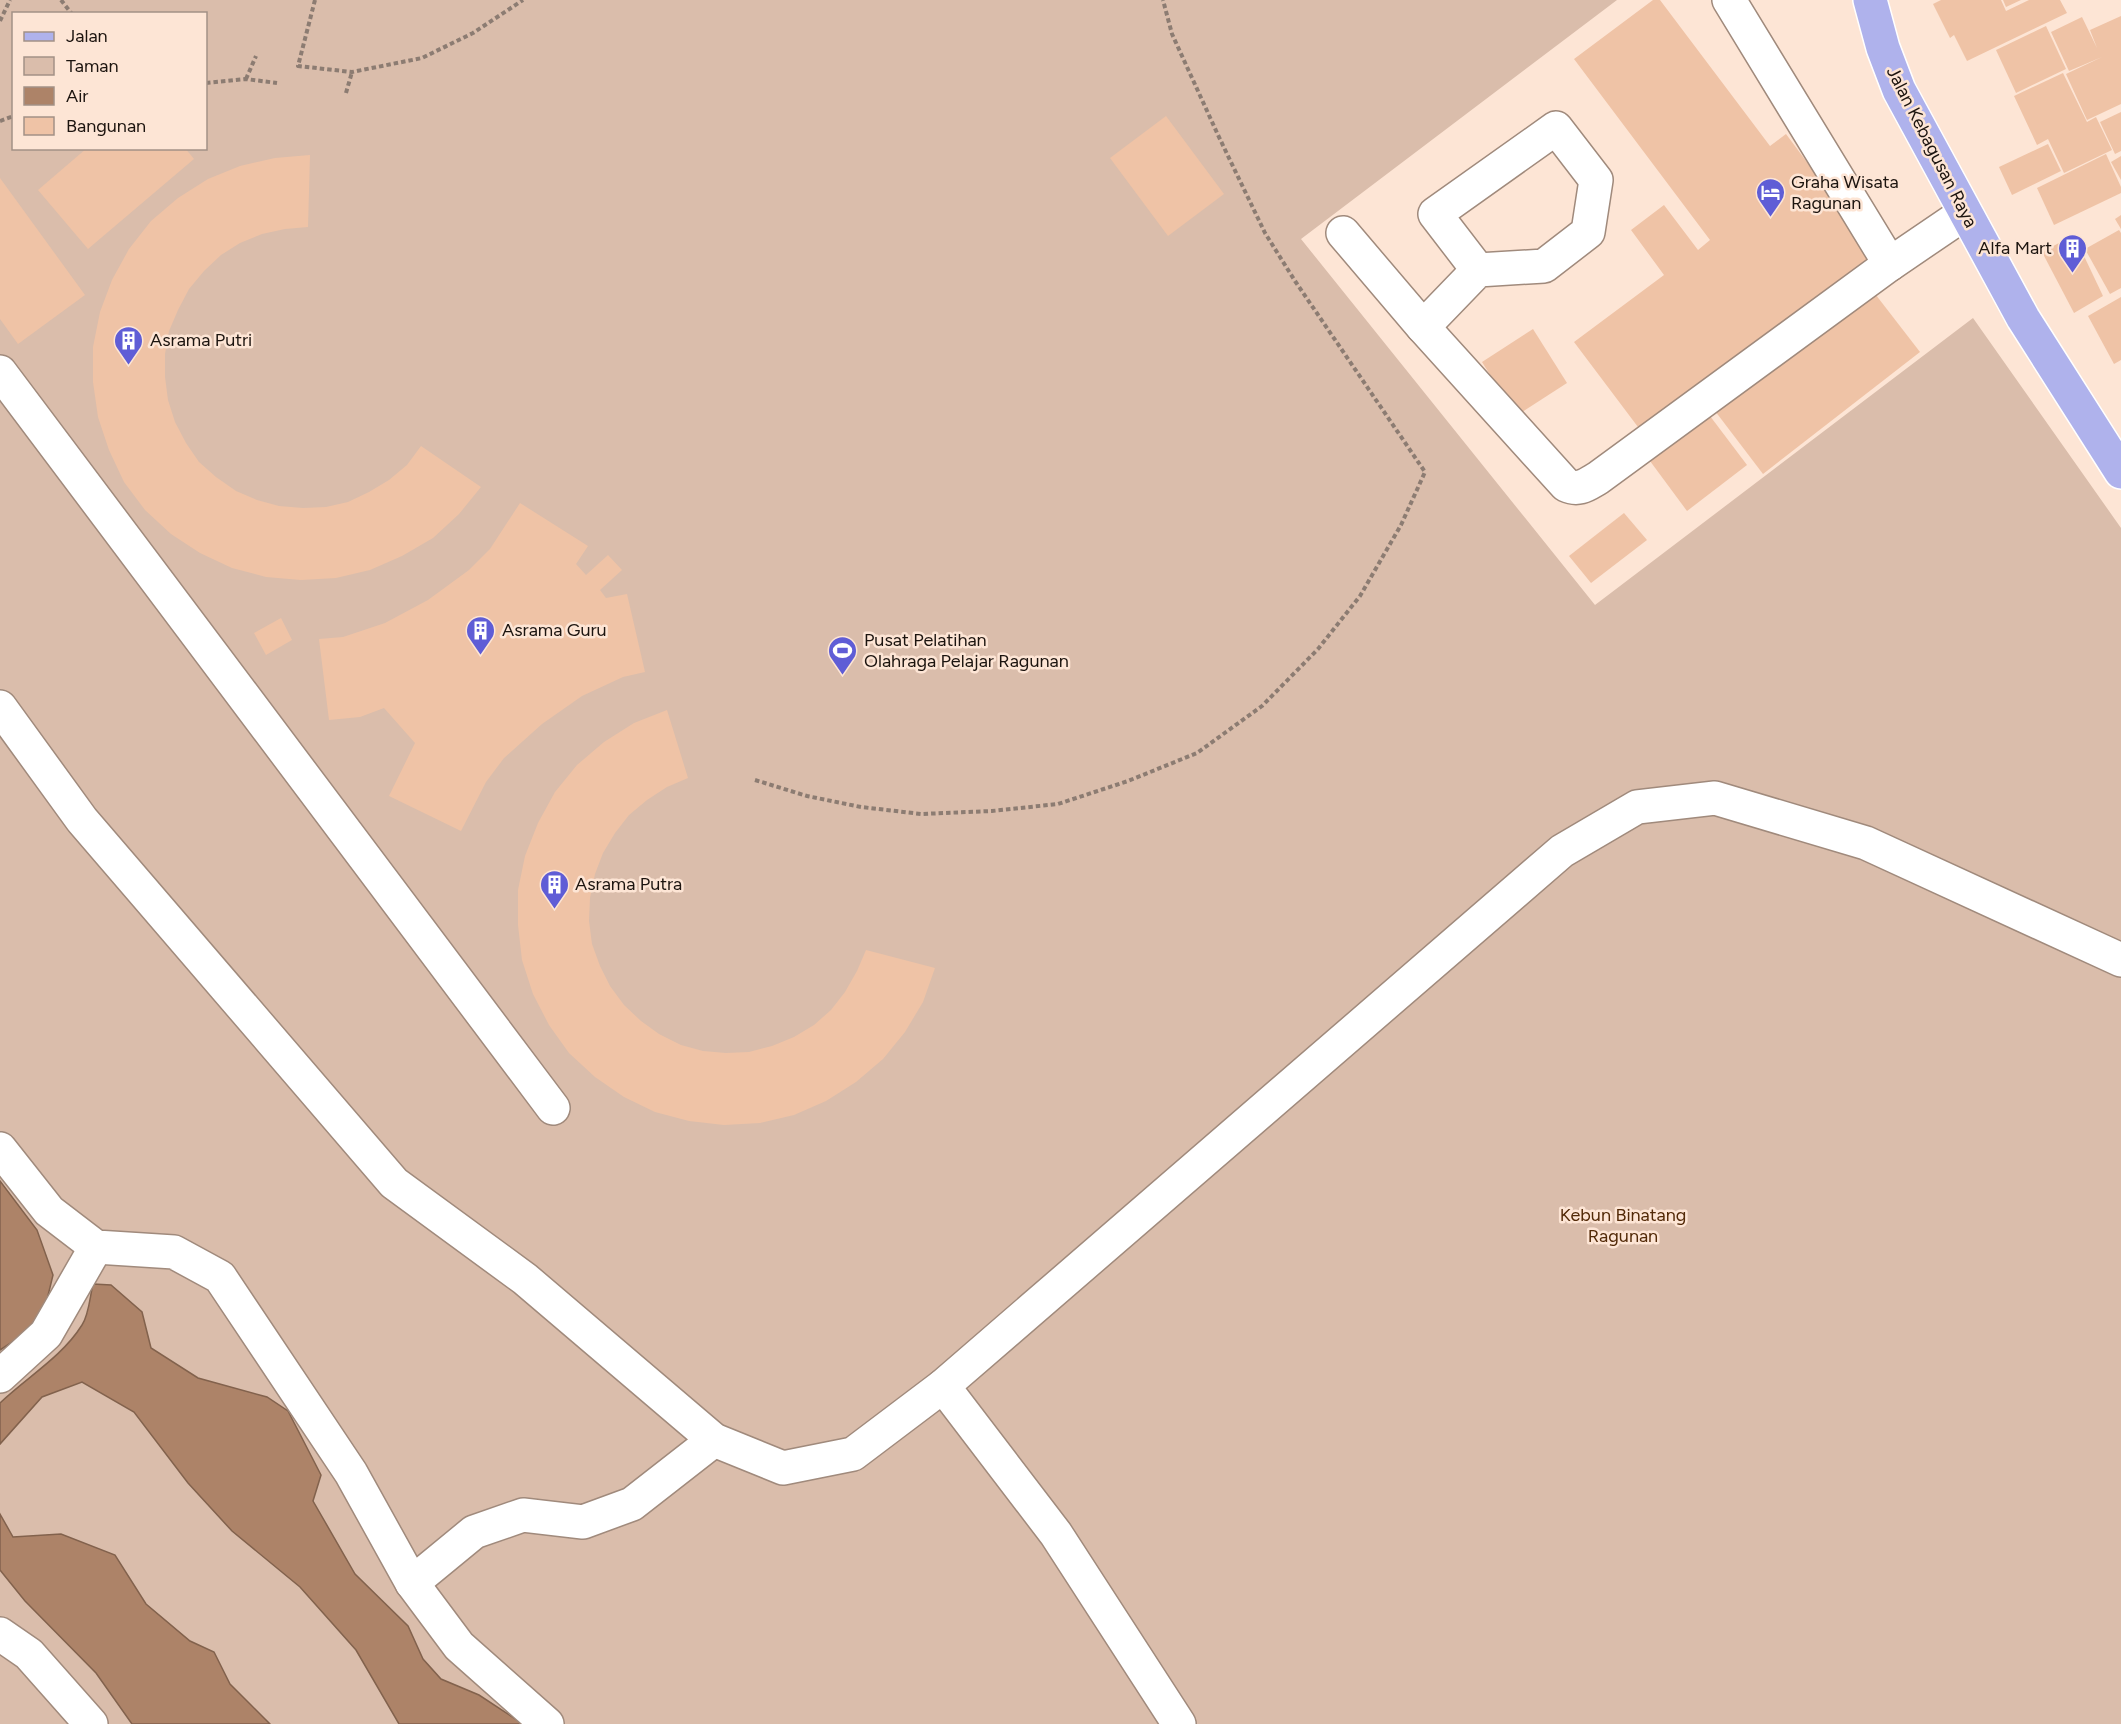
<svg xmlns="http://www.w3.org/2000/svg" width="2121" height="1724" font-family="Figtree,sans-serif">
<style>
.green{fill:#dabdab;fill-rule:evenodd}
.water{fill:#ad8368;stroke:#82624d;stroke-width:1.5}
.building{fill:#efc3a6}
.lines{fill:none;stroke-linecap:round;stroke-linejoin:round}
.minor-casing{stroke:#a08a7c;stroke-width:36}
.major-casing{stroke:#fff;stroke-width:36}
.path{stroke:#8c7c72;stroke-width:4;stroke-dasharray:4.5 3;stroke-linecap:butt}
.minor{stroke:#fff;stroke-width:33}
.major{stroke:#afb2ec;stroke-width:33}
.labels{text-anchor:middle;stroke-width:5;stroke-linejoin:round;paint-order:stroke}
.street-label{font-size:18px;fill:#1c140f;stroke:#fde5d5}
.poi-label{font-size:18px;fill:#1c140f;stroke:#fde5d5;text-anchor:start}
.park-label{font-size:18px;fill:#522907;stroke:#fde5d5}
</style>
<rect width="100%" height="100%" fill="#fde5d5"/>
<path class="green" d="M0 0H1617L1301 239 1595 605 1973 318 2121 528V1724H0ZM14 14H206V148H14Z"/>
<g class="water">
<polygon points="0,1181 37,1230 53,1275 44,1312 17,1339 0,1350"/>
<path d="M93 1284 111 1285 142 1312 151 1348 198 1378 267 1397 288 1411 321 1475 313 1501 355 1574 408 1626 423 1659 441 1679 479 1695 523 1724H399L356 1650 300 1587 232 1531 188 1483 134 1412 82 1382 42 1397 0 1444V1403C27 1377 62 1357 82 1325 89 1315 90 1296 93 1284Z"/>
<polygon points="0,1514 13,1537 61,1534 115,1555 146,1604 190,1641 214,1652 230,1684 270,1724 132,1724 96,1673 25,1601 0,1570"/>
</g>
<g class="building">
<polygon points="1653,0 1660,0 1770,146 1786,134 1876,255 1641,431 1574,342 1664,275 1631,230 1664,205 1698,250 1710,240 1574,59"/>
<polygon points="1941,0 2001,0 2006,11 2029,0 2060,0 2067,13 1967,61 1954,35 1950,38 1933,4"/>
<polygon points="2003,0 2021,0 2006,7"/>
<polygon points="2121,16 2121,104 2087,120 2066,74 2102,57 2069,71 2051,32 2082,17 2097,48 2090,30"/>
<polygon points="2046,26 2066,69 2016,93 1996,50"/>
<polygon points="2063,73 2087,122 2096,117 2112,150 2064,173 2048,139 2037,145 2014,96"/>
<polygon points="2121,112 2121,151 2115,154 2100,122"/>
<polygon points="1166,116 1224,194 1168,236 1110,158"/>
<polygon points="2048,144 2061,171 2012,195 1999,167"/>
<polygon points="87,148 185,148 194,159 88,249 38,190"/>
<polygon points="2106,154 2121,187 2121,193 2054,225 2037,188"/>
<polygon points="310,155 308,227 285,229 262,234 240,243 221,255 204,271 189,289 178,310 169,331 165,354 165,377 168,400 175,422 186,443 199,462 216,477 236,491 257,500 279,506 303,508 326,507 348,502 369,492 389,480 407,465 421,446 481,487 459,514 433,538 402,556 370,570 336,578 301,580 266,577 232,568 200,553 171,534 145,510 124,482 109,450 98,417 93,382 93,347 100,312 112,280 129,249 151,221 178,198 208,179 240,166 275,158"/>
<polygon points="2121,156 2121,180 2111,162"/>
<polygon points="0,178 85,295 18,344 0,319"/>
<polygon points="2121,215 2121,229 2115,219"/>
<polygon points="2119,230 2121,233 2121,288 2110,294 2085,249"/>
<polygon points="2074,235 2103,296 2074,313 2042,252"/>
<polygon points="1869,286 1920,352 1763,474 1712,407"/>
<polygon points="2121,297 2121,360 2114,364 2088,316"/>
<polygon points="1533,329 1567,383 1516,416 1482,362"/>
<polygon points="1710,416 1747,465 1687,511 1650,461"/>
<polygon points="520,503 588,546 576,564 586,575 608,555 622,570 600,590 606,598 627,594 645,672 623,677 582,696 542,724 504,758 486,782 461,831 389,796 415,743 384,708 360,717 329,720 319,639 343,637 385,623 428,600 469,570 490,549"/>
<polygon points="1624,513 1647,540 1591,583 1569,556"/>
<polygon points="281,618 292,640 266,655 254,633"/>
<polygon points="667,710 688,778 667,787 647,800 629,815 615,833 603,853 595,874 590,898 589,921 592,944 600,966 610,986 624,1005 641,1021 659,1034 681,1045 703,1051 726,1053 749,1052 772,1046 794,1037 814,1025 831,1010 845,992 857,971 866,950 935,968 923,1002 905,1032 883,1059 856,1082 826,1101 794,1115 760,1123 724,1125 689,1121 655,1112 624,1097 595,1077 569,1053 549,1025 533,994 522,960 518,925 518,890 525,856 538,823 555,792 577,765 604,742 634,723"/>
</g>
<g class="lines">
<defs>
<g id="minor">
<path d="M1343 233 1423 327 1566 485C1579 491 1586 485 1598 478L1890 264 1729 0"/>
<polyline points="1890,264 1965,213"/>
<polyline points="1423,327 1478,270 1544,266 1588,232 1596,180 1556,128 1435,214 1478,270"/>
<polyline points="0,372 553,1108"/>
<polyline points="0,707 82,820 394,1183 525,1279 714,1440 783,1468 853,1454 943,1386 1562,851 1637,807 1715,798 1866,843 2121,960"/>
<polyline points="0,1149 49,1211 96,1247 174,1252 220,1277 351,1473 412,1583 459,1646 547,1724"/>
<polyline points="0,1376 46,1334 96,1247"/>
<polyline points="943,1386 1056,1534 1179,1724"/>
<polyline points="412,1583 474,1532 523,1515 583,1522 632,1504 714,1440"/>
<polyline points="0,1634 29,1654 91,1724"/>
</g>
<polyline id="major" points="1870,0 1883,48 1899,90 2023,318 2121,472"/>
</defs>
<use href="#minor" class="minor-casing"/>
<use href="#major" class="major-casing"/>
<g class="path">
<polyline points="61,0 72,14"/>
<polyline points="315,0 298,66 352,72 422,58 473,33 523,0"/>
<polyline points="0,21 10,0"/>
<polyline points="246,79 256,56"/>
<polyline points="206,83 246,79 277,83"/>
<polyline points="346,93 352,72"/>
<polyline points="0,121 14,116"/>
<polyline points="755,780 807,796 861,807 921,814 992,811 1058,804 1128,781 1197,753 1262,706 1318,649 1360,596 1401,525 1425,472 1295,281 1265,233 1218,135 1172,34 1163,0"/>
</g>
<use href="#minor" class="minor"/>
<use href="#major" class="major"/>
</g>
<defs>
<symbol id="hotel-pin" viewBox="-11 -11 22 30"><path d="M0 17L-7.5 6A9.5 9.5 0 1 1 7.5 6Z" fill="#5f5dd6" stroke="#fde5d5"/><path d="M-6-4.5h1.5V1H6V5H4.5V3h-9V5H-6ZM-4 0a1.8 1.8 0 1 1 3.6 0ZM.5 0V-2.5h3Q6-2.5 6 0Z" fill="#fff"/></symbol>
<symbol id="building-pin" viewBox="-11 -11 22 30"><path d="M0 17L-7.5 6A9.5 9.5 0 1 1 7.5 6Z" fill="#5f5dd6" stroke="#fde5d5"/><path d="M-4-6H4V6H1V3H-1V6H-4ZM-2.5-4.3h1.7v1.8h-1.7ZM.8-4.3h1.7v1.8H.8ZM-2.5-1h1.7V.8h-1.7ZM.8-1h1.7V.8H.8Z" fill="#fff"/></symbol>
<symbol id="stadium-pin" viewBox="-11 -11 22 30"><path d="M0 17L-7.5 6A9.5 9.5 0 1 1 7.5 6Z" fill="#5f5dd6" stroke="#fde5d5"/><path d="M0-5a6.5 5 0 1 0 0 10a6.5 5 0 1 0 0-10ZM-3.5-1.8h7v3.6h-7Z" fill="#fff"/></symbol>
</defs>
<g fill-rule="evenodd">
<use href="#hotel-pin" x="1754" y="176" width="33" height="45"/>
<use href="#building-pin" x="2056" y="232" width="33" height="45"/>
<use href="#building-pin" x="112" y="324" width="33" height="45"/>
<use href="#building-pin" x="464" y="614" width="33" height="45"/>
<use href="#stadium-pin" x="826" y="634" width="33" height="45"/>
<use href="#building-pin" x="538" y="868" width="33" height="45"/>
</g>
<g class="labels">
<g class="street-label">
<text transform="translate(1932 147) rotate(63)" y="6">Jalan Kebagusan Raya</text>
</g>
<g class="poi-label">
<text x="1791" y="188">Graha Wisata<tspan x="1791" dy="21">Ragunan</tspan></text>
<text x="2052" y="254" text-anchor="end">Alfa Mart</text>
<text x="150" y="346">Asrama Putri</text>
<text x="502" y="636">Asrama Guru</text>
<text x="864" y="646">Pusat Pelatihan<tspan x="864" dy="21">Olahraga Pelajar Ragunan</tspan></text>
<text x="575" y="890">Asrama Putra</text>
</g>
<g class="park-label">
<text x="1623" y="1221">Kebun Binatang<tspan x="1623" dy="21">Ragunan</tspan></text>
</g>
</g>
<rect x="12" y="12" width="195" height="138" fill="#fde5d5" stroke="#a39186" stroke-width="1.5"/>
<rect x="24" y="32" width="30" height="9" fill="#afb2ec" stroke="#a39186" stroke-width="1.5"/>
<text x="66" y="42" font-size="18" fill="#1c140f">Jalan</text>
<rect x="24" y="57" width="30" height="18" fill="#dabdab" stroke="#a39186" stroke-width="1.5"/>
<text x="66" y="72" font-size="18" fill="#1c140f">Taman</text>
<rect x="24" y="87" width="30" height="18" fill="#ad8368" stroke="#a39186" stroke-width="1.5"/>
<text x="66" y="102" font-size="18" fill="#1c140f">Air</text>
<rect x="24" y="117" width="30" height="18" fill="#efc3a6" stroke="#a39186" stroke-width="1.5"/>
<text x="66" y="132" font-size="18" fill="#1c140f">Bangunan</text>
</svg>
